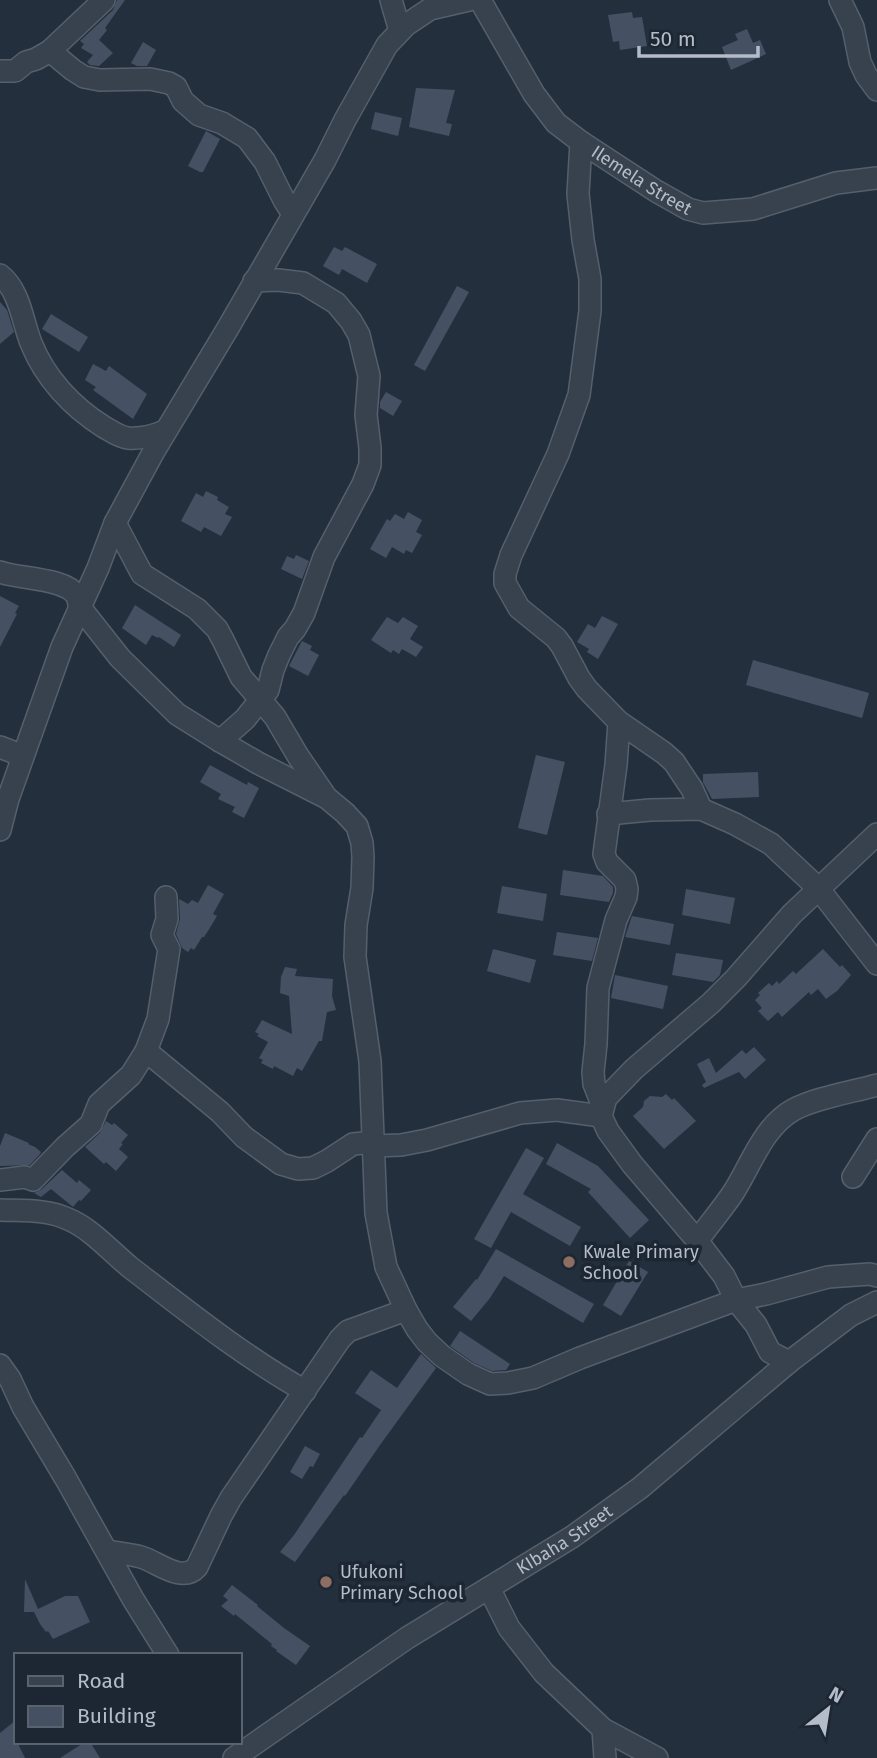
<svg xmlns="http://www.w3.org/2000/svg" width="877" height="1758" font-family="'Fira Sans',sans-serif">
<rect width="100%" height="100%" fill="#242f3e"/>
<g fill="#455162">
<polygon points="117,0 125,0 105,28 107,30 99,40 113,53 99,66 90,65 87,62 93,55 81,48 84,44 80,41 113,10"/>
<polygon points="632,12 633,18 642,17 647,46 620,50 619,41 613,42 608,15"/>
<polygon points="747,29 753,43 760,40 766,54 731,70 722,47 738,40 735,34"/>
<polygon points="143,42 156,50 147,66 137,66 131,63"/>
<polygon points="416,88 455,90 446,123 452,124 449,136 409,127"/>
<polygon points="375,112 402,118 398,136 371,129"/>
<polygon points="206,131 220,139 203,172 200,172 188,166"/>
<polygon points="334,247 342,251 345,247 377,264 367,283 342,269 339,275 323,266"/>
<polygon points="457,286 469,292 425,371 414,365"/>
<polygon points="0,302 7,310 14,332 0,344"/>
<polygon points="51,314 88,337 79,352 42,329"/>
<polygon points="93,364 106,371 109,366 147,394 133,419 93,390 96,387 85,380"/>
<polygon points="386,392 402,401 393,416 380,408 380,402"/>
<polygon points="206,491 218,497 217,500 229,507 225,514 232,517 221,536 204,527 201,532 181,521 196,493 203,497"/>
<polygon points="408,512 422,520 416,532 422,535 412,553 406,550 404,554 392,547 386,558 370,549 387,519 390,521 395,514 404,519"/>
<polygon points="296,555 309,561 302,579 281,569 287,556 294,559"/>
<polygon points="0,596 19,606 15,613 17,614 0,647"/>
<polygon points="135,605 181,635 174,647 159,637 158,638 152,635 146,645 122,628"/>
<polygon points="602,616 618,624 598,659 587,652 589,649 577,642 588,624 595,628"/>
<polygon points="387,617 398,623 403,617 418,626 410,639 423,647 416,657 402,649 399,654 393,650 391,653 371,640"/>
<polygon points="302,641 312,646 310,650 319,655 308,676 289,666"/>
<polygon points="753,660 869,693 862,718 746,685"/>
<polygon points="536,755 565,762 547,835 518,828"/>
<polygon points="210,765 247,785 248,782 259,788 244,818 232,812 235,807 218,799 221,794 200,782"/>
<polygon points="758,772 759,797 712,799 703,782 703,774"/>
<polygon points="563,870 603,876 613,887 613,893 609,902 560,895"/>
<polygon points="208,885 224,894 213,914 217,916 208,931 204,937 202,937 194,950 191,948 188,952 182,948 176,934 180,919 179,899 188,904 192,900 198,903"/>
<polygon points="502,886 547,894 543,921 497,913"/>
<polygon points="686,889 735,898 730,924 682,915"/>
<polygon points="632,916 674,924 670,945 625,937"/>
<polygon points="557,932 598,938 592,961 553,955"/>
<polygon points="493,949 536,960 530,983 487,971"/>
<polygon points="823,949 840,967 842,965 851,975 837,991 826,999 818,989 811,995 809,992 782,1017 778,1012 768,1021 758,1011 762,1008 755,1000 760,995 758,993 769,983 772,986 777,981 779,984 793,971 796,974"/>
<polygon points="676,953 723,960 720,975 713,982 672,975"/>
<polygon points="285,967 297,969 295,976 333,979 332,996 336,1010 327,1012 322,1041 319,1041 302,1071 297,1068 293,1076 274,1066 273,1069 261,1063 263,1060 259,1058 268,1042 257,1036 259,1034 255,1032 262,1020 292,1034 289,996 280,993 281,977"/>
<polygon points="615,975 668,986 663,1009 611,998"/>
<polygon points="754,1047 766,1060 745,1079 739,1072 704,1088 702,1085 706,1082 697,1064 709,1058 716,1073 742,1050 746,1054"/>
<polygon points="666,1094 672,1100 674,1098 696,1121 664,1149 633,1116 643,1107 644,1101 650,1096 662,1097"/>
<polygon points="106,1121 112,1125 114,1123 128,1135 121,1143 123,1144 119,1149 128,1157 116,1171 106,1162 104,1164 85,1147 100,1133"/>
<polygon points="5,1133 29,1143 28,1144 35,1147 41,1152 40,1154 30,1165 0,1166 0,1146"/>
<polygon points="557,1143 598,1166 649,1220 630,1238 588,1192 591,1189 546,1164"/>
<polygon points="526,1148 544,1158 523,1194 581,1227 570,1246 511,1212 491,1248 474,1239"/>
<polygon points="62,1170 77,1183 79,1180 91,1190 81,1201 79,1200 73,1207 51,1189 41,1197 34,1193 42,1189"/>
<polygon points="496,1249 594,1304 583,1323 504,1276 490,1298 471,1321 453,1307 476,1279 477,1280"/>
<polygon points="629,1261 648,1272 621,1316 603,1305"/>
<polygon points="460,1331 510,1364 506,1370 492,1371 474,1363 450,1346"/>
<polygon points="421,1354 436,1368 380,1445 345,1496 344,1495 295,1562 280,1552 294,1535 360,1437 362,1438 381,1410 355,1393 371,1370 397,1388"/>
<polygon points="305,1446 320,1454 313,1467 310,1466 302,1479 290,1472"/>
<polygon points="25,1579 38,1609 65,1596 78,1596 90,1622 53,1639 48,1631 46,1632 40,1624 34,1612 24,1612"/>
<polygon points="232,1585 258,1605 257,1606 284,1628 310,1646 296,1665 276,1651 277,1650 271,1646 272,1644 235,1614 234,1616 221,1606 228,1600 223,1596"/>
<polygon points="16,1720 16,1742 17,1742 25,1758 0,1758 0,1733"/>
<polygon points="85,1742 90,1742 100,1758 60,1758"/>
</g>
<g fill="none" stroke-linecap="round" stroke-linejoin="round">
<g stroke="#565f6c" stroke-width="24">
<g id="minor">
<polyline points="391,0 400,31"/>
<path id="s1" d="M480,0L534,94L556,123L581,142L656,191L688,209L703,213L753,209L836,183L877,178"/>
<polyline points="840,0 853,27 860,62 866,75 877,90"/>
<polyline points="50,51 73,70 84,77 100,80 150,79 169,83 176,87 183,101 199,115 222,123 247,138 265,162 284,200 293,214"/>
<polyline points="0,71 15,71 26,62 36,59 50,51 104,0"/>
<polyline points="581,142 578,194 583,240 590,279 590,311 579,395 558,454 511,555 505,574 505,583 519,608 556,638 562,646 579,678 587,689 619,722 664,753 674,762 692,789 701,809"/>
<path d="M0,275C20,291 22,320 31,343C45,378 72,407 104,427C111,431 119,437 128,438C141,439 153,436 165,431"/>
<polyline points="115,523 142,574 197,609 217,629 223,640 241,677 275,717 298,756 324,794"/>
<path d="M0,572C19,579 65,578 76,595C78,598 79,603 79,606L120,658L177,714L220,741L258,763L327,798L345,813L357,826L362,843L363,857L362,888L356,925L355,957L370,1061L376,1213L386,1267L406,1310L417,1329L427,1342L442,1356L468,1374L490,1384L508,1383L533,1378L580,1358L736,1300L766,1294L828,1277L870,1274L877,1276"/>
<polyline points="220,741 245,719 268,690 273,670 279,655 288,637 295,629 304,613 324,557 363,484 370,465 370,448 366,415 369,376 359,335 351,321 336,303 303,283 278,280 254,281"/>
<polyline points="0,747 23,756"/>
<polyline points="608,814 650,810 701,809 735,824 771,844 818,888 877,964"/>
<polyline points="0,830 8,799 62,647 98,568 115,523 154,451 228,328 325,160 345,120 387,45 406,25 430,9 469,0"/>
<polyline points="146,1051 220,1112 244,1137 281,1164 298,1169 313,1168 327,1161 353,1144 364,1143 374,1146 401,1145 427,1140 520,1113 557,1110 601,1116"/>
<polyline points="603,1107 594,1084 593,1072 596,1044 598,988 616,920 626,897 627,889 625,880 607,862 604,854 616,765 619,722"/>
<polyline points="853,1177 877,1139"/>
<polyline points="0,1180 25,1177 33,1180 65,1147 91,1124 99,1104 131,1075 146,1051 158,1019 169,949 162,935 167,919 166,897"/>
<path d="M0,1210C23,1211 47,1209 68,1219C92,1229 111,1252 131,1268C187,1311 243,1356 305,1391"/>
<path d="M700,1237C711,1222 723,1208 733,1193C751,1165 763,1127 793,1110C815,1098 852,1092 877,1085"/>
<polyline points="789,1362 770,1352 756,1325 736,1300 724,1276 695,1238 632,1164 608,1131 601,1116 606,1098 634,1069 711,1003 736,978 792,914 877,834"/>
<polyline points="0,1365 10,1379 23,1407 66,1479 133,1599 168,1655"/>
<path d="M107,1551C118,1553 130,1554 141,1557C158,1562 182,1584 197,1567L221,1516L231,1498L340,1339L348,1331L406,1310"/>
<polyline points="489,1588 509,1628 544,1673 603,1729 657,1758"/>
<polyline points="603,1729 605,1758"/>
<path id="s2" d="M234,1758L407,1638L572,1537L640,1488L789,1362L851,1315L877,1302"/>
</g>
</g>
<use href="#minor" stroke="#38414e" stroke-width="21"/>
</g>
<g fill="#8d6e63" stroke="#1d2633" stroke-width="2.5">
<circle cx="569" cy="1262" r="7"/>
<circle cx="326" cy="1582" r="7"/>
</g>
<g text-anchor="middle" dominant-baseline="central" stroke-width="7" stroke-linejoin="round" paint-order="stroke">
<g font-size="18" fill="#b4bcc9" stroke="#1d2633">
<text stroke="none"><textPath href="#s1" startOffset="248">Ilemela Street</textPath></text>
<text stroke="none"><textPath href="#s2" startOffset="396">KIbaha Street</textPath></text>
</g>
<g font-size="18" fill="#b4bcc9" stroke="#1d2633" text-anchor="start">
<text x="583" y="1252">Kwale Primary<tspan x="583" dy="21">School</tspan></text>
<text x="340" y="1572">Ufukoni<tspan x="340" dy="21">Primary School</tspan></text>
</g>
</g>
<rect x="14" y="1653" width="228" height="91" fill="#1d2633" stroke="#59626f" stroke-width="2"/>
<rect x="28" y="1676" width="35" height="10" fill="#38414e" stroke="#59626f" stroke-width="2"/>
<text x="77" y="1688" font-size="21" fill="#b4bcc9">Road</text>
<rect x="28" y="1706" width="35" height="21" fill="#455162" stroke="#59626f" stroke-width="2"/>
<text x="77" y="1723" font-size="21" fill="#b4bcc9">Building</text>
<g transform="translate(828 1709) rotate(30)" stroke="#1d2633" stroke-width="5" paint-order="stroke">
<path d="M0-5L12 26L0 18L-12 26Z" fill="#b4bcc9"/>
<text y="-10" font-size="19" font-weight="bold" text-anchor="middle" fill="#b4bcc9">N</text>
</g>
<path d="M639 46v10h119v-10" fill="none" stroke="#b4bcc9" stroke-width="3.5"/>
<text x="650" y="46" font-size="21" fill="#b4bcc9" stroke="#1d2633" stroke-width="5" paint-order="stroke">50 m</text>
</svg>
